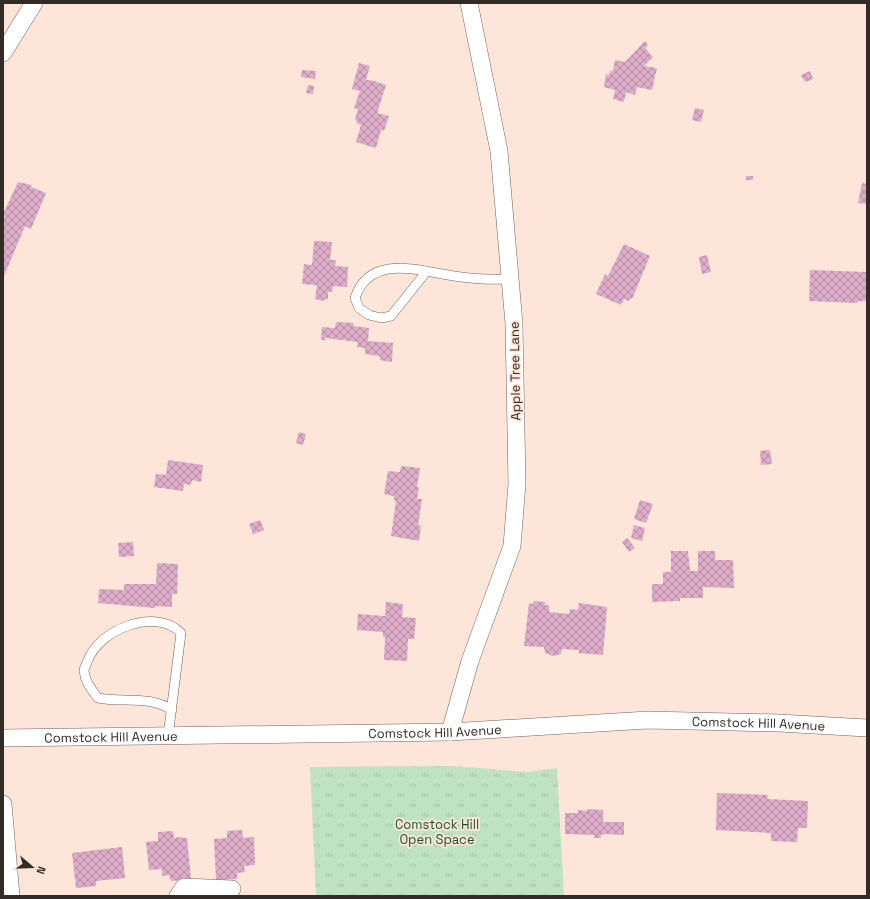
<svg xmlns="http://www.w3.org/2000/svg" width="870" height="899" font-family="'Space Grotesk',sans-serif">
<defs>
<pattern id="grass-tufts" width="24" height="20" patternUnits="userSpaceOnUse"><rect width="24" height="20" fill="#bfe2c2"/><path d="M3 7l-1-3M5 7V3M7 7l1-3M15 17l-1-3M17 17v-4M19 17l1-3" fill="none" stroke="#a5c2a7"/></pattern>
<pattern id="building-cross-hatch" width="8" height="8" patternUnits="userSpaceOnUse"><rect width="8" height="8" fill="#dcacc8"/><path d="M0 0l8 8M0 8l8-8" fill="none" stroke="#b38ca2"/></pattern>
</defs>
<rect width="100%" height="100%" fill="#fde6d9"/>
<polygon fill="url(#grass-tufts)" points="452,766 528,772 557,768 564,896 316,896 310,767"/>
<g fill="url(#building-cross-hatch)">
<polygon points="645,41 648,45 645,48 653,57 644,66 657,68 652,90 637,87 635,95 626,92 624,102 613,99 615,90 604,87 606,74 609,75 610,71 613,71 615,60 625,62"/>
<polygon points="359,63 370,66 366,80 377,81 376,82 386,85 377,113 389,116 384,131 381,130 376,148 356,142 361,125 358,124 355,119 358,109 354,108 360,91 352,89"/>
<polygon points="302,70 316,71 315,79 301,77"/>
<polygon points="810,71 813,79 805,82 801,75"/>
<polygon points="308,85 314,86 313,94 306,93"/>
<polygon points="695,108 704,110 701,122 692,120"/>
<rect x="746" y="176" width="7" height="4"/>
<polygon points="18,182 32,185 31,187 46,193 31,229 25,226 4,276 3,221 5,217 3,214"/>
<polygon points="862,183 867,184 867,204 858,203"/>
<polygon points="314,241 332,242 330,260 336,260 335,266 348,267 347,287 333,286 332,292 328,292 328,299 325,299 323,301 315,299 317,285 302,284 304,264 312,265"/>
<polygon points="624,244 650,256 632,299 630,298 629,301 624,299 621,305 596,294 605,274 608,276"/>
<polygon points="707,255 711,272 702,274 699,257"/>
<polygon points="810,270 867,272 867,301 858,301 857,303 809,301"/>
<polygon points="336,322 354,323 353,326 369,328 368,341 393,343 392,362 380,360 380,356 365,354 365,348 357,347 358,342 325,338 325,340 321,340 322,327 335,328"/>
<polygon points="299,432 306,434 303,445 296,443"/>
<polygon points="770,450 772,464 761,465 760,451"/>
<polygon points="168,460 203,465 201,482 192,480 191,485 184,484 183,491 154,487 156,474 166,475"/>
<polygon points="401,466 420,468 417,487 419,487 417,499 422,499 418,525 421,526 419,541 391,536 396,501 394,500 394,496 384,494 388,471 400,472"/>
<polygon points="640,500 653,504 646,523 634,519"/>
<polygon points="260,520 264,530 253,534 249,524"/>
<polygon points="634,525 645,528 642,541 631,538"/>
<polygon points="627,538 635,548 629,552 622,542"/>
<polygon points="133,542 134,556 119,557 118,543"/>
<polygon points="671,551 688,551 690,571 698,571 698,551 715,551 715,560 733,560 734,588 703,587 703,598 680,598 680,601 652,602 652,584 663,584 663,572 671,572"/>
<polygon points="157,563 178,564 177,594 172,594 172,607 155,606 155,608 98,603 99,589 124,590 124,584 156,584"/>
<polygon points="534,601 545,602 545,605 549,605 549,612 569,614 570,609 578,610 579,603 607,607 603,655 579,653 579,650 562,649 561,654 554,656 545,653 544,647 524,646 529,603 533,604"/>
<polygon points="386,602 403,604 402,617 416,618 414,639 408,639 407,661 384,660 385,637 383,637 383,632 357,630 358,614 385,616"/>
<polygon points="717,793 768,795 767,799 808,801 807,828 798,828 797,842 771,841 771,833 716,830"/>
<polygon points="587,809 603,810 603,822 624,822 624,835 605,834 601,835 601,838 594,838 595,835 565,834 565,813 578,813 578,810 587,811"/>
<polygon points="242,830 243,838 254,837 255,865 244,866 245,872 237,873 237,879 216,880 214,839 227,838 227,831"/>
<polygon points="173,831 174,839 177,837 187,838 191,879 171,881 169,875 162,876 162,869 149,870 146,842 158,841 158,832"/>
<polygon points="122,847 125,878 96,881 96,886 76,888 72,853"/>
</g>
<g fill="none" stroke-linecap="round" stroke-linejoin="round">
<g stroke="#756156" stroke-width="10">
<g id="service">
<path d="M427,271L391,316L381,318L369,315L359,308L355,298C370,253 419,271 454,276C474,279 491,280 510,279"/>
<path d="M168,736L181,633C156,607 100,629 88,660C87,663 84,668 84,671C85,682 92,690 98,698C122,703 150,695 172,710"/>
</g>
</g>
<g stroke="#756156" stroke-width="18">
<g id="minor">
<polyline points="3,53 34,3"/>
<polyline points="450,732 470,661 512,546 517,484 514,324 499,151 469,3"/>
<path id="s1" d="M3,738L450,732L648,720L779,723L867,728"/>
<polyline points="3,804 11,896"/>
<polyline points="178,896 184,887 232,889"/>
</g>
</g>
<use href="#service" stroke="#fff" stroke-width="9"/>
<use href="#minor" stroke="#fff" stroke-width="17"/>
</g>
<g text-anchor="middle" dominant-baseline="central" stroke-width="3.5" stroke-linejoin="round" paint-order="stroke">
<g font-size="13" fill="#332b26" stroke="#fde6d9">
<text transform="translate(515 371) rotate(-91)">Apple Tree Lane</text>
<text stroke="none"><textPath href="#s1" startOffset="756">Comstock Hill Avenue</textPath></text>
<text stroke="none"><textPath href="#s1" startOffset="432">Comstock Hill Avenue</textPath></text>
<text stroke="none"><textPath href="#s1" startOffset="108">Comstock Hill Avenue</textPath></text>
</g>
<g font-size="13" fill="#195425" stroke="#fde6d9">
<text x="437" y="824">Comstock Hill<tspan x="437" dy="15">Open Space</tspan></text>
</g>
</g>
<rect width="870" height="899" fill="none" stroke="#332b26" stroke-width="8"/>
<g transform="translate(32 867) rotate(109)" stroke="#fde6d9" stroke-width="3" paint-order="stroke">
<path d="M0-3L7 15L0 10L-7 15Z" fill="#332b26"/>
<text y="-6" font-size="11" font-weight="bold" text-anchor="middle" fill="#332b26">N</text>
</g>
</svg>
